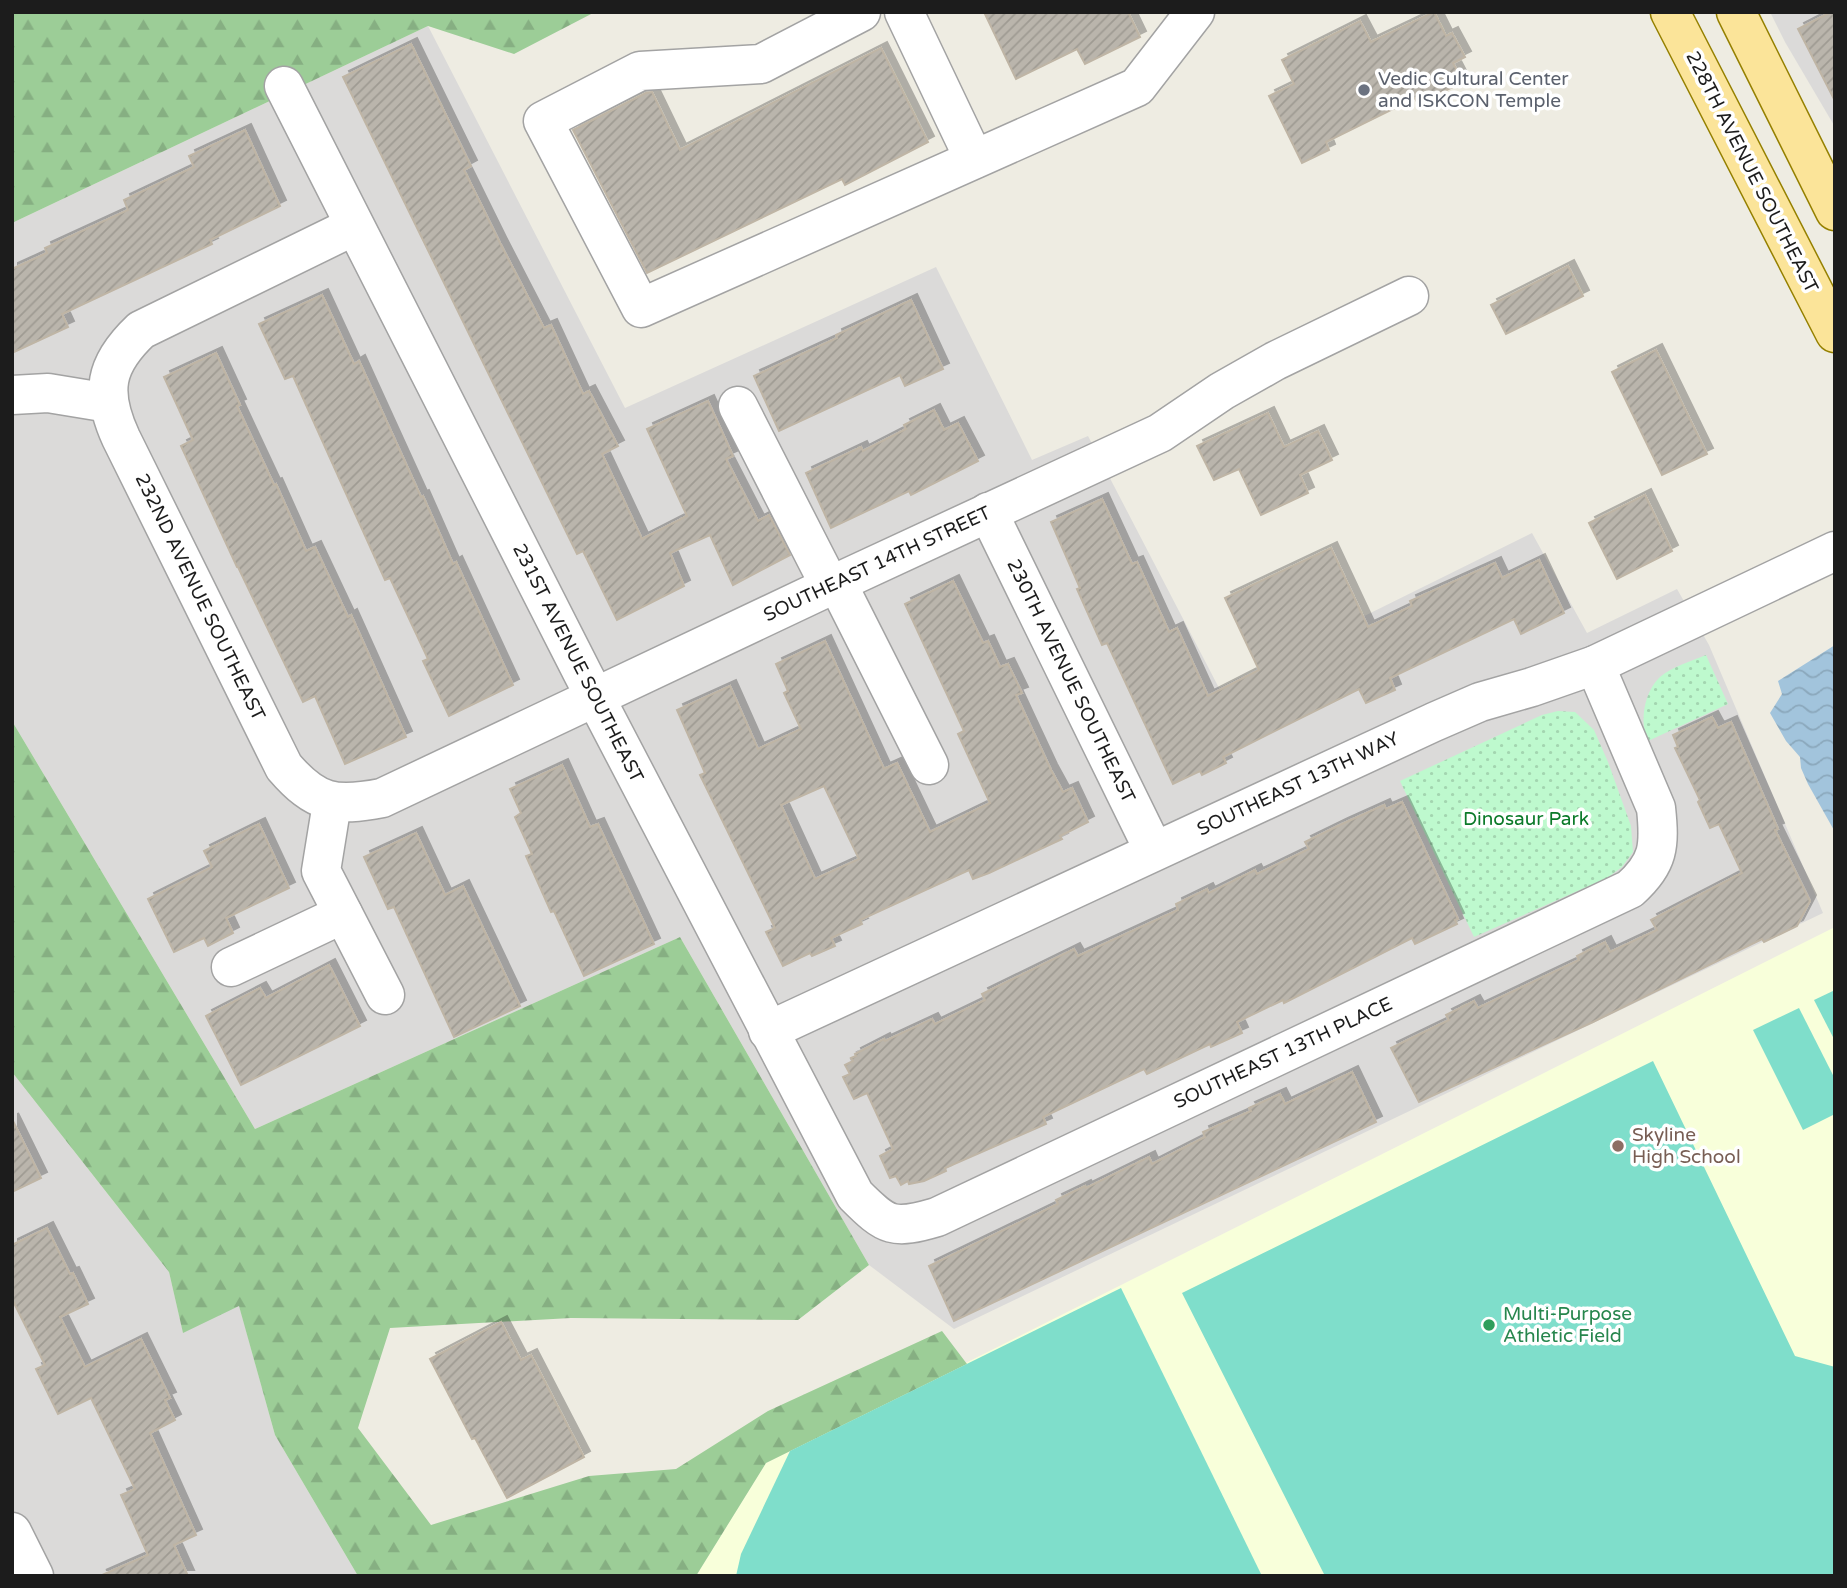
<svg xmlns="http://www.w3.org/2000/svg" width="1847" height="1588" font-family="'Varela Round',sans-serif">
<defs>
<pattern id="forest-firs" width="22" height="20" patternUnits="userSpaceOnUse" patternTransform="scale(1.75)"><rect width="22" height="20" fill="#9ccd97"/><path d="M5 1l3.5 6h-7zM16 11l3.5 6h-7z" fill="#86af82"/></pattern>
<pattern id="park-dots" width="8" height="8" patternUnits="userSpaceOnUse" patternTransform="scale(1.75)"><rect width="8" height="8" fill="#bef9ce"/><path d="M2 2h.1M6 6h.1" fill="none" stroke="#a3d5b0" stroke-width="1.8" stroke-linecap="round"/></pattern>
<pattern id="water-waves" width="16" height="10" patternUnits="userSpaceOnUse" patternTransform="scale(1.75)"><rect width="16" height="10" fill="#a2c4dc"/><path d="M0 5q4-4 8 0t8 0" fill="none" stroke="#8ba8bc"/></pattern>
<pattern id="building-hatch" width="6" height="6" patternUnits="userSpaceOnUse" patternTransform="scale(1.75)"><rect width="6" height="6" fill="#bab5ac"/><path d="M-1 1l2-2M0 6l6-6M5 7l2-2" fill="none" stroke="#9f9b93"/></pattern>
<filter id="shadow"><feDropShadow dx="6" dy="-6" stdDeviation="0" flood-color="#0004"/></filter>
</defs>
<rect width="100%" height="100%" fill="#eeece2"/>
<g fill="#dbdad9">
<polygon points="1770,12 1835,12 1835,127 1785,42"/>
<polygon points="428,26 625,408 936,267 1032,460 1088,436 1219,688 1532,533 1587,633 1677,589 1709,645 1823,913 954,1329 869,1265 680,937 255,1129 12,721 12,223"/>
<polygon points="12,1072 169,1272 183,1332 239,1305 275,1435 358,1576 12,1576"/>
</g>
<polygon fill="#f8ffda" points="1835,927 1835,1576 696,1576 766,1463"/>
<g fill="url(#forest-firs)">
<polygon points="12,12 595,12 514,54 428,26 12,223"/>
<polygon points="12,721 255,1129 680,937 869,1265 798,1320 571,1318 390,1328 358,1428 431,1525 589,1476 676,1469 768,1411 942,1331 967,1364 766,1463 696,1576 358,1576 275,1435 239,1306 183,1333 169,1272 12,1072"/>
</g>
<g fill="url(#park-dots)">
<path d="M1706,655L1728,704L1648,741C1639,722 1644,692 1660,677C1671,667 1692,661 1706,655Z"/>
<polygon points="1558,711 1575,712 1594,730 1608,762 1631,826 1633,852 1622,867 1607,878 1474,937 1400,781 1542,715"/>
</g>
<g fill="#7fdecb">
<polygon points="1835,990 1835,1041 1814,1000"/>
<polygon points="1799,1008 1835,1079 1835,1114 1803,1130 1753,1030"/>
<polygon points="1653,1061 1795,1356 1835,1367 1835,1576 1325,1576 1182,1293"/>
<polygon points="1121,1288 1262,1576 736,1576 741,1554 790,1451"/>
</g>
<polygon fill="url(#water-waves)" points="1835,645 1835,832 1808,784 1801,768 1800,757 1786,741 1770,713 1782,694 1778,681"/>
<g fill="url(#building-hatch)" stroke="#bfb5a5" stroke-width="2" fill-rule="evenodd" filter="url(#shadow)">
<polygon points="984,12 1128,12 1140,37 1085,64 1077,49 1016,79"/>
<polygon points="1434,12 1446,36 1452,33 1465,57 1453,63 1463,82 1418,104 1415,98 1326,142 1329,150 1302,163 1269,96 1294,84 1282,60 1360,21 1371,42"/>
<polygon points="1831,12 1835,12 1835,101 1798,29"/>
<polygon points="411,44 471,166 464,170 500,243 544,328 551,325 583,394 589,391 618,446 602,454 642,539 687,516 647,429 708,401 733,456 726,459 758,521 769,515 790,555 733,585 710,535 670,553 684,586 617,620 583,551 577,554 343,77"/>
<polygon points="881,48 928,142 845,185 842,179 647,273 573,130 646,93 652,92 680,150"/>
<polygon points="245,130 280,206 210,240 212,244 62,314 68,327 12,353 12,269 47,253 45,248 128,210 124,200 194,167 189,156"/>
<polygon points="1568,266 1583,296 1506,334 1491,305"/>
<polygon points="322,295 354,364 359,361 421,497 423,496 453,564 456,562 513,685 449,716 423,661 428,659 390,578 385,580 293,376 285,379 259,324"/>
<polygon points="911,300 943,369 905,386 900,375 779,431 754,376 837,338 836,335"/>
<polygon points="1656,350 1707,454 1662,475 1612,372"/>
<polygon points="216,353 240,405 237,406 274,485 276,484 306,551 315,547 348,617 351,615 406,737 345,764 315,696 303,702 238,567 237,567 181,446 193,440 164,377"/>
<polygon points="934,410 944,430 958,423 978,461 911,495 909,491 831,528 806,473 861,447 863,451 906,429 904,425"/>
<polygon points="1268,413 1284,447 1318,431 1332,460 1300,475 1308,493 1261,515 1239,469 1214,480 1197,446"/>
<polygon points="1645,495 1672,551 1617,579 1589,523"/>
<polygon points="1102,499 1132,564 1137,562 1169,632 1177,628 1208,696 1259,670 1225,598 1331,548 1368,627 1412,606 1410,601 1495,563 1502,578 1539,560 1564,613 1521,634 1514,619 1390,678 1395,690 1366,703 1359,689 1223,757 1226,763 1202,775 1200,771 1173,784 1107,643 1102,645 1077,589 1080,588 1051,522"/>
<path d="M953,581L983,643L988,641L1000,667L1008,664L1022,693L1016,695L1051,770L1063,792L1072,788L1088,822L1060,836L1062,839L989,873L973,879L969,870L860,920L862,924L831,938L835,946L812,956L810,953L783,966L766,932L775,928L700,775L705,773L677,710L730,686L758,749L801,729L784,693L788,691L776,664L825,641L884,769L897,763L930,832L990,803L958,734L964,731L905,604ZM824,786L859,859L815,879L781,805Z"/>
<polygon points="1712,717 1718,728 1731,722 1778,829 1775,830 1810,901 1797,926 1764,942 1762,939 1593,1022 1419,1102 1391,1048 1449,1020 1446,1015 1474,1001 1478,1008 1579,960 1577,956 1605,942 1610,952 1657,930 1651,920 1742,873 1719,824 1710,828 1698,802 1700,800 1675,748 1678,747 1673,735"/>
<polygon points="562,765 590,827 598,824 654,944 584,976 554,911 551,912 526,856 532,854 515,817 521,813 510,789"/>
<polygon points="1402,802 1458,919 1455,920 1457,924 1415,944 1412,938 1284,1003 1283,1000 1237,1022 1242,1033 1211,1047 1210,1044 1147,1074 1144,1069 1043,1117 1046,1124 945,1168 946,1171 924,1181 909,1184 908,1181 901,1185 896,1176 890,1178 880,1156 893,1149 867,1093 854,1099 843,1077 850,1074 845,1065 853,1061 851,1058 856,1056 855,1054 884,1039 885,1041 932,1019 935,1024 985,1000 982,994 1074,949 1078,956 1178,910 1176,904 1207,889 1209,893 1255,870 1257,874 1309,849 1305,842 1342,824 1384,805 1386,809"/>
<polygon points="259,824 289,888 226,918 233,933 208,946 204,938 174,952 148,899 212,867 204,851"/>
<polygon points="416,833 445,895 463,886 520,1006 454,1037 394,907 388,909 364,857"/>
<polygon points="329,965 360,1026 241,1085 206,1016 260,988 266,998"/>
<polygon points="1352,1072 1376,1122 954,1321 929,1266 1058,1204 1056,1200 1085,1186 1086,1188 1149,1157 1152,1164 1205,1137 1203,1132 1251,1111 1249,1108 1280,1094 1285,1104"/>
<polygon points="12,1119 41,1178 12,1192"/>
<polygon points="47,1228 70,1274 73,1273 88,1304 60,1317 85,1367 141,1339 170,1398 165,1400 175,1420 150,1433 196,1535 174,1545 188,1576 100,1576 148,1555 121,1495 135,1489 91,1398 58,1414 36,1369 45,1365 12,1299 12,1245"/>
<polygon points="501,1322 521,1360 531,1355 584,1457 507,1498 475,1438 472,1439 430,1359"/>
</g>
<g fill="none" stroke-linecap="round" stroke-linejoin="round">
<g stroke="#a3a3a3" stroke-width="41">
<g id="minor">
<polyline points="861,12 761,64 640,71 543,121 641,308 1137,87 1195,12"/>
<polyline points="904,12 974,159"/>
<path d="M284,86L583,674L855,1195C887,1227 893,1230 937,1217L1630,889C1659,863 1660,846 1656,808L1595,665"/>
<path d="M354,226L141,330C104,365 100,392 121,438L284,767C316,804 335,807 382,798L830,586L1160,433L1222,391L1275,361L1409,296"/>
<polyline points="12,395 48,393 109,403"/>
<polyline points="738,406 830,586"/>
<polyline points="988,512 1154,851"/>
<polyline points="837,583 929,765"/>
<polyline points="332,803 321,871 385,995"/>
<polyline points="231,967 343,914"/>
<polyline points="768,1031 1434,722 1480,702 1532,687 1595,665 1835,551"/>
<polyline points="12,1532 34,1576"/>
</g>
</g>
<g stroke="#958000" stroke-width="41">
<g id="major">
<polyline points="1670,12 1835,333"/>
<polyline points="1736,12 1835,211"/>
</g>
</g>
<use href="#minor" stroke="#fff" stroke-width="38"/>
<use href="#major" stroke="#fbe499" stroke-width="38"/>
</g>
<circle fill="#6b7280" stroke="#fff" stroke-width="2.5" cx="1364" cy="90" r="7"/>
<circle fill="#8d6e63" stroke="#fff" stroke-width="2.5" cx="1618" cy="1146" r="7"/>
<circle fill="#2e9e5b" stroke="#fff" stroke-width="2.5" cx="1489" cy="1325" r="7"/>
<g text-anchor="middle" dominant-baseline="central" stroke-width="7" stroke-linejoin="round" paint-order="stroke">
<g font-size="19" fill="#5b616d" stroke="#fff" text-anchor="start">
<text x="1378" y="79">Vedic Cultural Center<tspan x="1378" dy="22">and ISKCON Temple</tspan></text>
</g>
<g font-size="19" fill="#1c1c1c" stroke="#fff">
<text transform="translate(1752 172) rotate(63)">228TH AVENUE SOUTHEAST</text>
<text transform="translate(877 564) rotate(-25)">SOUTHEAST 14TH STREET</text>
<text transform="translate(200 597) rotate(64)">232ND AVENUE SOUTHEAST</text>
<text transform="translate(578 663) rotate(63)">231ST AVENUE SOUTHEAST</text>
<text transform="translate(1071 681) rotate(64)">230TH AVENUE SOUTHEAST</text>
<text transform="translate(1298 784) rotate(-25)">SOUTHEAST 13TH WAY</text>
<text transform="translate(1283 1053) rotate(-25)">SOUTHEAST 13TH PLACE</text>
</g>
<g font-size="19" fill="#0b7a29" stroke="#fff">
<text x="1526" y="819">Dinosaur Park</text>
</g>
<g font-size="19" fill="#785e54" stroke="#fff" text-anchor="start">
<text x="1632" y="1135">Skyline<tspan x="1632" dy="22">High School</tspan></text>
</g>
<g font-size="19" fill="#27864d" stroke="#fff" text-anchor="start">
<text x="1503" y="1314">Multi-Purpose<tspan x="1503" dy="22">Athletic Field</tspan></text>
</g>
</g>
<rect width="1847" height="1588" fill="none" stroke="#1c1c1c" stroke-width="28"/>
</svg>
